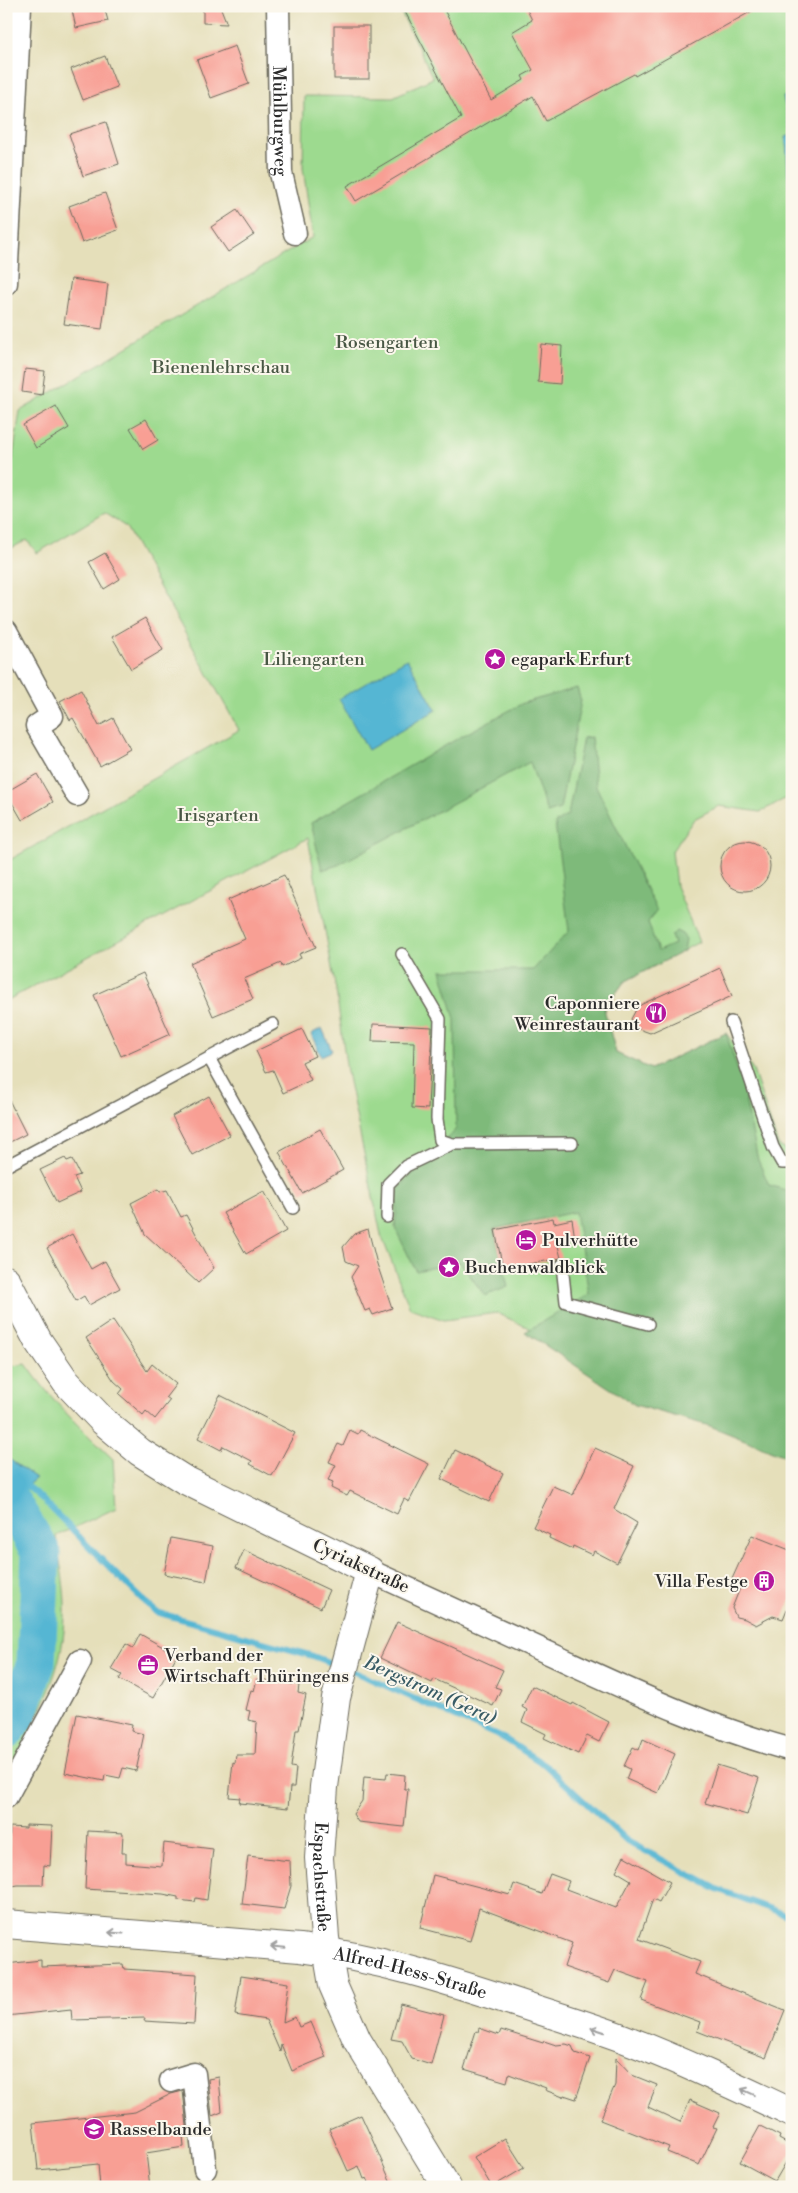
<svg xmlns="http://www.w3.org/2000/svg" width="798" height="2193" font-family="'Libre Bodoni',serif">
<rect width="100%" height="100%" fill="#fbf7ec"/>
<filter id="ink" filterUnits="userSpaceOnUse"><feTurbulence type="fractalNoise" baseFrequency=".02" numOctaves="2"/><feDisplacementMap in="SourceGraphic" scale="10" xChannelSelector="R" yChannelSelector="G"/><feConvolveMatrix kernelMatrix="1 2 1 2 8 2 1 2 1" color-interpolation-filters="sRGB"/></filter>
<filter id="wash" filterUnits="userSpaceOnUse"><feTurbulence type="fractalNoise" baseFrequency=".0096" numOctaves="4" result="noise"/><feDisplacementMap in="SourceGraphic" scale="20" xChannelSelector="R" yChannelSelector="G"/><feGaussianBlur stdDeviation="1.12" result="paint"/><feColorMatrix in="noise" values="0 0 0 0 0 0 0 0 0 0 0 0 0 0 0 0 0 1.4 0 .05"/><feComposite in="paint" operator="in"/></filter>
<g filter="url(#wash)">
<rect width="100%" height="100%" fill="#e5dfba"/>
<g fill="#9dda8f" stroke="#64825d">
<polygon points="398,6 792,6 792,795 760,812 719,806 694,819 672,851 676,886 699,942 624,982 604,1010 616,1053 651,1069 726,1033 753,1070 778,1145 792,1154 792,1437 663,1391 497,1313 444,1320 410,1308 381,1235 347,1072 336,990 308,838 6,1001 6,862 239,730 126,527 104,513 37,553 27,540 6,551 6,504 20,411 313,237 303,168 304,96 393,97 433,78"/>
<path d="M26,1364C53,1402 80,1428 113,1459L116,1508L56,1536C60,1563 66,1589 65,1616C64,1675 32,1728 6,1780V1367Z"/>
</g>
<g fill="#7eba7a" stroke="#547252">
<polygon points="577,688 581,701 560,809 547,813 530,762 338,865 322,870 311,823 462,736 523,703"/>
<polygon points="591,737 596,786 657,911 648,922 658,951 674,944 671,936 676,931 682,934 686,939 684,951 624,982 604,1009 616,1053 651,1069 726,1033 742,1084 758,1160 769,1185 792,1192 792,1459 710,1426 635,1405 525,1332 589,1294 575,1212 494,1229 508,1287 485,1296 460,1262 416,1271 395,1228 398,1189 456,1129 455,1019 441,970 533,970 569,931 555,823 568,815 583,738"/>
</g>
<g fill="#54b6d3" stroke="#40707f">
<path d="M792,95V211C787,186 789,161 785,137L792,135L783,97Z"/>
<polygon points="407,659 436,710 368,750 339,699"/>
<polygon points="322,1028 332,1051 321,1056 311,1034"/>
<polygon points="6,1457 36,1478 9,1501 6,1498"/>
</g>
<g fill="none" stroke-linecap="round" stroke-linejoin="round">
<g stroke="#54b6d3" stroke-width="6">
<polyline points="6,1472 14,1475 41,1498 118,1576 156,1612 313,1656 339,1666"/>
<polyline points="350,1670 505,1739 545,1765 627,1841 717,1889 792,1917"/>
</g>
<polyline stroke="#54b6d3" stroke-width="39" points="6,1494 41,1552 36,1663 18,1713 6,1730"/>
</g>
<g id="blocks">
<g fill="#f89f94">
<polygon points="86,6 104,6 108,21 76,28 72,10"/>
<polygon points="203,6 220,6 227,24 203,23"/>
<polygon points="402,6 442,6 491,100 524,80 522,76 533,70 512,32 532,20 525,6 761,6 635,76 634,74 546,121 533,96 356,201 347,186 461,118"/>
<rect x="334" y="26" width="35" height="53"/>
<polygon points="235,46 249,84 211,98 197,60"/>
<polygon points="105,56 117,87 83,100 71,69"/>
<polygon points="106,122 119,164 83,176 69,134"/>
<polygon points="105,193 118,230 82,243 69,206"/>
<polygon points="237,210 254,235 228,252 211,227"/>
<polygon points="71,279 108,284 102,329 64,324"/>
<polygon points="541,344 562,346 560,384 538,382"/>
<polygon points="25,369 45,371 42,395 22,392"/>
<polygon points="56,406 69,428 36,448 23,425"/>
<polygon points="146,419 158,440 143,449 130,428"/>
<polygon points="105,553 120,579 104,589 89,562"/>
<polygon points="145,618 163,650 131,669 112,637"/>
<polygon points="81,690 99,726 113,718 130,749 100,766 73,718 70,720 60,701"/>
<polygon points="37,774 53,802 22,820 6,792"/>
<circle cx="745" cy="866" r="25"/>
<polygon points="284,875 316,947 299,954 301,958 282,967 281,963 244,979 253,999 213,1016 190,963 245,939 228,900"/>
<polygon points="720,968 732,996 650,1033 636,1028 631,1019 638,1006"/>
<polygon points="143,973 170,1034 121,1056 94,995"/>
<polygon points="373,1024 432,1027 428,1109 412,1108 414,1042 372,1041"/>
<polygon points="302,1029 315,1056 302,1062 311,1080 283,1093 273,1070 266,1072 256,1051"/>
<polygon points="6,1094 26,1134 10,1142 6,1130"/>
<polygon points="209,1096 230,1135 192,1155 172,1116"/>
<polygon points="320,1129 343,1170 302,1193 279,1152"/>
<polygon points="65,1158 67,1161 72,1159 80,1175 74,1177 81,1192 57,1203 40,1170"/>
<polygon points="158,1189 160,1192 167,1190 181,1217 186,1215 214,1268 198,1283 145,1234 131,1203"/>
<polygon points="264,1191 286,1231 246,1254 223,1213"/>
<polygon points="553,1218 554,1223 572,1219 575,1239 557,1242 561,1258 503,1269 495,1230"/>
<polygon points="368,1229 377,1264 392,1308 373,1315 370,1309 365,1311 351,1277 358,1266 346,1261 343,1247 354,1234"/>
<polygon points="72,1234 91,1269 105,1261 120,1288 89,1305 84,1296 76,1301 47,1248"/>
<polygon points="113,1320 147,1371 152,1364 176,1384 166,1397 170,1400 155,1419 146,1411 143,1415 119,1394 123,1389 114,1381 86,1338"/>
<polygon points="220,1395 295,1433 272,1476 250,1464 252,1461 223,1446 221,1450 198,1438"/>
<polygon points="350,1430 358,1434 360,1430 429,1464 409,1502 404,1499 397,1514 350,1491 347,1496 331,1488 333,1482 328,1480 336,1465 329,1462 338,1444 343,1446"/>
<polygon points="595,1448 634,1466 614,1509 637,1523 617,1563 594,1551 592,1555 573,1546 572,1549 549,1538 550,1535 533,1527 553,1486 573,1495"/>
<polygon points="455,1450 503,1473 489,1502 441,1479"/>
<polygon points="752,1535 792,1551 792,1597 783,1619 773,1616 756,1625 745,1619 736,1617 732,1608 742,1583 732,1579"/>
<polygon points="171,1538 213,1546 206,1582 164,1574"/>
<polygon points="244,1550 329,1590 321,1608 236,1568"/>
<polygon points="397,1622 503,1670 495,1687 501,1689 493,1706 434,1679 432,1683 380,1658"/>
<polygon points="140,1634 177,1655 153,1698 119,1679 122,1675 111,1669 126,1644 133,1648"/>
<polygon points="257,1679 299,1685 298,1693 306,1695 299,1730 296,1730 291,1767 296,1768 294,1787 290,1787 288,1808 239,1803 240,1798 229,1797 233,1762 235,1763 236,1755 255,1755 257,1722 248,1720 250,1711 246,1710 251,1690 254,1691"/>
<polygon points="532,1686 572,1705 573,1703 609,1722 599,1742 587,1736 578,1754 544,1738 546,1734 522,1722 527,1710 522,1707"/>
<polygon points="77,1714 132,1725 131,1731 144,1734 136,1771 123,1768 120,1778 105,1775 104,1781 65,1773"/>
<polygon points="643,1739 675,1754 658,1793 626,1779 630,1769 624,1766 633,1747 639,1750"/>
<polygon points="717,1765 759,1778 747,1815 705,1803"/>
<polygon points="387,1773 405,1775 404,1789 408,1789 404,1827 358,1822 353,1814 362,1801 364,1777 386,1779"/>
<polygon points="26,1825 52,1826 50,1866 44,1865 43,1885 18,1885 7,1887 10,1827 26,1828"/>
<polygon points="88,1831 123,1833 122,1853 126,1853 126,1863 162,1866 164,1843 213,1849 207,1900 196,1898 195,1902 178,1900 178,1897 163,1894 85,1889"/>
<polygon points="248,1856 290,1861 291,1886 284,1909 242,1904"/>
<polygon points="624,1856 670,1882 659,1902 653,1899 639,1939 700,1962 695,1974 785,2010 766,2058 697,2031 700,2022 641,2000 648,1982 615,1970 609,1983 564,1967 572,1943 479,1908 470,1941 420,1928 433,1875 510,1895 514,1884 542,1894 550,1874 569,1881 566,1889 616,1908 631,1880 616,1871"/>
<polygon points="41,1960 41,1967 123,1964 124,1969 197,1974 194,2024 144,2021 145,2018 72,2020 71,2009 6,2016 6,1964"/>
<polygon points="241,1976 288,1983 283,2022 295,2017 299,2027 311,2022 326,2057 292,2071 281,2044 280,2052 266,2020 235,2015"/>
<polygon points="401,2004 444,2015 431,2065 412,2059 402,2041 391,2039"/>
<polygon points="479,2028 499,2035 501,2030 543,2043 544,2041 556,2045 566,2044 572,2046 575,2053 590,2058 576,2099 564,2095 563,2097 545,2090 546,2088 509,2074 507,2082 464,2069 476,2031 478,2032"/>
<polygon points="616,2058 632,2075 657,2085 648,2107 680,2122 690,2100 720,2113 713,2127 717,2128 699,2165 667,2152 669,2147 600,2120 615,2085"/>
<polygon points="219,2077 222,2112 212,2116 208,2079"/>
<polygon points="183,2091 187,2126 183,2135 184,2147 146,2153 150,2187 100,2187 98,2164 38,2170 33,2123 135,2112 171,2094"/>
<polygon points="361,2115 372,2139 393,2187 371,2187 367,2178 364,2179 359,2166 348,2171 329,2129"/>
<polygon points="760,2126 780,2136 779,2139 792,2146 792,2152 775,2181 740,2162"/>
<polygon points="505,2138 524,2168 492,2187 474,2157"/>
</g>
</g>
</g>
<g filter="url(#ink)">
<use href="#blocks" fill-opacity="0" stroke="#6c6a5d" stroke-width="1"/>
<g fill="none" stroke-linecap="round" stroke-linejoin="round">
<g stroke="#6c6a5d" stroke-width="14">
<g id="service">
<polyline points="402,954 440,1019 437,1119 440,1140 452,1144"/>
<polyline points="731,1022 773,1147 782,1163 792,1163"/>
<polyline points="209,1058 293,1208"/>
<polyline points="6,1166 273,1024"/>
<polyline points="387,1217 388,1184 406,1166 452,1144 572,1143"/>
<polyline points="562,1265 566,1302 648,1324"/>
</g>
</g>
<g stroke="#6c6a5d" stroke-width="25">
<g id="minor">
<path id="s1" d="M278,6L281,173L295,233"/>
<polyline points="6,283 20,6"/>
<polyline points="6,631 52,716 37,726 77,795"/>
<path d="M370,1571C436,1601 501,1631 566,1661C640,1695 713,1729 792,1750"/>
<polyline points="6,1797 80,1661"/>
<polyline points="171,2081 194,2074 205,2169"/>
</g>
</g>
<g stroke="#6c6a5d" stroke-width="30">
<g id="tertiary">
<path id="s2" d="M6,1280L38,1341L66,1382L103,1421L140,1452L183,1479L370,1571L336,1698L324,1787L319,1858L325,1938L333,1985L357,2040L447,2187"/>
</g>
</g>
<g stroke="#6c6a5d" stroke-width="30">
<g id="secondary">
<path id="s3" d="M6,1924L300,1948C374,1957 447,1980 517,2003C553,2015 590,2026 625,2039C682,2061 737,2087 792,2113"/>
</g>
</g>
<use href="#service" stroke="#fff" stroke-width="11"/>
<use href="#minor" stroke="#fff" stroke-width="22"/>
<use href="#tertiary" stroke="#fff" stroke-width="28"/>
<use href="#secondary" stroke="#fff" stroke-width="28"/>
</g>
<defs><path id="oneway-shaft" d="M-6 0H5M1.5-3L5.5 0L1.5 3" fill="none" stroke-width="1.6" stroke-linecap="round" stroke-linejoin="round" transform="scale(1.25)"/></defs>
<g stroke="#a0a0a0">
<use href="#oneway-shaft" transform="translate(116 1933) rotate(-176)"/>
<use href="#oneway-shaft" transform="translate(278 1947) rotate(-175)"/>
<use href="#oneway-shaft" transform="translate(598 2030) rotate(-162)"/>
<use href="#oneway-shaft" transform="translate(748 2092) rotate(-155)"/>
</g>
</g>
<defs>
<g id="sight-disc" transform="scale(1.125)"><circle r="9.5" fill="#b5179e" stroke="#fbf7ec"/><path d="M0-6L1.8-2.2L6-1.7L2.9 1.2L3.7 5.4L0 3.3L-3.7 5.4L-2.9 1.2L-6-1.7L-1.8-2.2Z" fill="#fff"/></g>
<g id="restaurant-disc" transform="scale(1.125)"><circle r="9.5" fill="#b5179e" stroke="#fbf7ec"/><path d="M-5-6h1v4h1v-4h1v4h1v-4h1v5L-1.5 .5V6h-2V.5L-5-1ZM5-6V6H3V1.5H1.5Q1.5-4 5-6Z" fill="#fff"/></g>
<g id="hotel-disc" transform="scale(1.125)"><circle r="9.5" fill="#b5179e" stroke="#fbf7ec"/><path d="M-6-4.5h1.5V1H6V5H4.5V3h-9V5H-6ZM-4 0a1.8 1.8 0 1 1 3.6 0ZM.5 0V-2.5h3Q6-2.5 6 0Z" fill="#fff"/></g>
<g id="building-disc" transform="scale(1.125)"><circle r="9.5" fill="#b5179e" stroke="#fbf7ec"/><path d="M-4-6H4V6H1V3H-1V6H-4ZM-2.5-4.3h1.7v1.8h-1.7ZM.8-4.3h1.7v1.8H.8ZM-2.5-1h1.7V.8h-1.7ZM.8-1h1.7V.8H.8Z" fill="#fff"/></g>
<g id="office-disc" transform="scale(1.125)"><circle r="9.5" fill="#b5179e" stroke="#fbf7ec"/><path d="M-6-3h4V-5.5h4V-3h4V5H-6ZM-1-4.5V-3h2v-1.5ZM-6 0V1H6V0Z" fill="#fff"/></g>
<g id="school-disc" transform="scale(1.125)"><circle r="9.5" fill="#b5179e" stroke="#fbf7ec"/><path d="M0-5L7-2L0 1L-7-2ZM-4 1L0 2.5L4 1V4Q0 6-4 4Z" fill="#fff"/></g>
</defs>
<g fill-rule="evenodd">
<use href="#sight-disc" x="495" y="659"/>
<use href="#restaurant-disc" x="656" y="1013"/>
<use href="#hotel-disc" x="526" y="1240"/>
<use href="#sight-disc" x="449" y="1267"/>
<use href="#building-disc" x="764" y="1581"/>
<use href="#office-disc" x="148" y="1665"/>
<use href="#school-disc" x="94" y="2129"/>
</g>
<g text-anchor="middle" dominant-baseline="central" stroke-width="4" stroke-linejoin="round" paint-order="stroke">
<g font-size="18" fill="#2b2b2b" stroke="#fbf7ec">
<text stroke="none"><textPath href="#s1" startOffset="115">Mühlburgweg</textPath></text>
<text transform="translate(361 1566) rotate(25)">Cyriakstraße</text>
<text stroke="none"><textPath href="#s2" startOffset="791">Espachstraße</textPath></text>
<text stroke="none"><textPath href="#s3" startOffset="408">Alfred-Hess-Straße</textPath></text>
</g>
<g font-size="18" fill="#485744" stroke="#fbf7ec">
<text x="387" y="342">Rosengarten</text>
<text x="221" y="367">Bienenlehrschau</text>
<text x="314" y="659">Liliengarten</text>
<text x="218" y="815">Irisgarten</text>
</g>
<g font-size="18" fill="#2b2b2b" stroke="#fbf7ec" text-anchor="start">
<text x="511" y="659">egapark Erfurt</text>
<text x="640" y="1003" text-anchor="end">Caponniere<tspan x="640" dy="21">Weinrestaurant</tspan></text>
<text x="542" y="1240">Pulverhütte</text>
<text x="465" y="1267">Buchenwaldblick</text>
<text x="748" y="1581" text-anchor="end">Villa Festge</text>
<text x="164" y="1655">Verband der<tspan x="164" dy="21">Wirtschaft Thüringens</tspan></text>
<text x="110" y="2129">Rasselbande</text>
</g>
<g font-size="19" font-style="italic" fill="#395c66" stroke="#fbf7ec">
<text transform="translate(430 1690) rotate(24)">Bergstrom (Gera)</text>
</g>
</g>
<rect width="798" height="2193" fill="none" stroke="#fbf7ec" stroke-width="25"/>
</svg>
